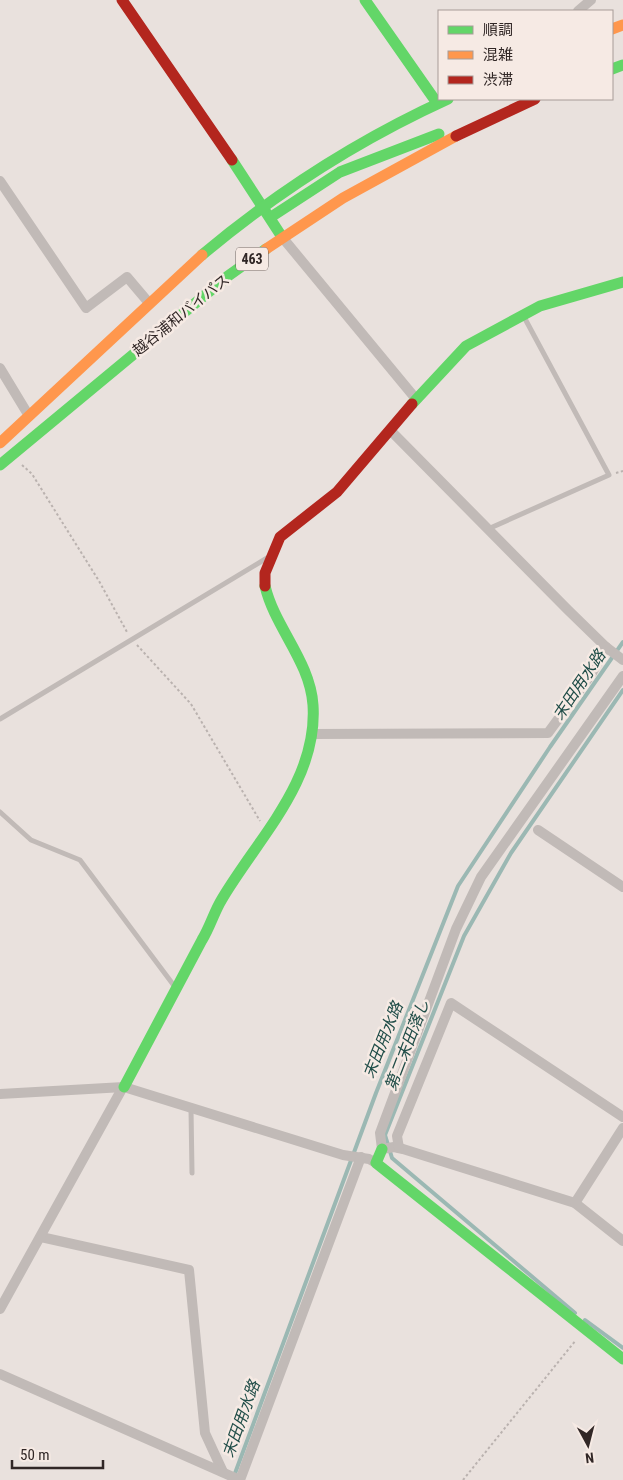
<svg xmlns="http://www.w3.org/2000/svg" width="623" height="1480" font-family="'Roboto Condensed','Noto Sans JP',sans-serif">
<rect width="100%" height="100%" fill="#e9e1dd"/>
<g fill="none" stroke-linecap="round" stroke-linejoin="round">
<g stroke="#9bb8b3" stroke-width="4">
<polyline points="575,1313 392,1158 385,1135 464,936 511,853 623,690"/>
<polyline points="585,1320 623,1348"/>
<polyline points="234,1476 376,1093 458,886 550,747 623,642"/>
</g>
<g stroke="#bab2af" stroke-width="2" stroke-dasharray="2.5 2.5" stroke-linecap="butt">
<polyline points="22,465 32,474 99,581 127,632"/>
<polyline points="616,473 623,471"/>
<polyline points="137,645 191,704 260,821"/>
<polyline points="463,1480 576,1340"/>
</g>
<g stroke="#c1bab7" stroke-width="5">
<polyline points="488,529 609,475 523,315"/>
<polyline points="0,719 267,558"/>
<polyline points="0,812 31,840 80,860 175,987"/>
<polyline points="191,1109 192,1173"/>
</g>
<g stroke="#c1bab7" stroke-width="10">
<polyline points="578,11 591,0"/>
<polyline points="0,181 86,308 127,277 149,303"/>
<polyline points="282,237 416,399"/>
<polyline points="0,368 29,416"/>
<polyline points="390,430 568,610 606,647 623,660"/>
<polyline points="623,676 481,877 456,929 380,1133 382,1149 394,1147 403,1149 575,1203 623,1241"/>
<polyline points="313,734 548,733 592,673 606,647"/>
<polyline points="538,830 623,887"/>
<polyline points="0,1094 124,1087 343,1155 369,1159 376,1163"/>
<polyline points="399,1148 397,1136 451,1003 623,1117"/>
<polyline points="575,1203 623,1128"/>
<polyline points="41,1237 189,1270 205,1433 223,1472"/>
<polyline points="0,1309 123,1087"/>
<polyline points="0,1374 240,1480"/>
<polyline points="240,1480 361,1157"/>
</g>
<g stroke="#63d668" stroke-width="11">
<polyline points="365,0 437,103"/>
<polyline points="612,69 623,65"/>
<polyline points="232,160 282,237"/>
<polyline points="271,217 340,172 439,134"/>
<path d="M202,255C277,192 358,140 448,99"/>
<polyline points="412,404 466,346 540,306 623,282"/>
<polyline points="0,465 228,276 266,249"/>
<path d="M124,1087C150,1038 176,989 202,940C210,927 214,912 222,899C258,838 318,781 313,705C310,661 275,628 265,586"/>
<polyline points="382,1149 376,1163 623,1359"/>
</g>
<g stroke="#ff974d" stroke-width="11">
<polyline points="612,29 623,25"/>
<polyline points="266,249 343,198 456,136"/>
<polyline points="0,443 202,255"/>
</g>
<g stroke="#b3261e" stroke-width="11">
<polyline points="122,0 232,160"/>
<polyline points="456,136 535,99"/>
<polyline points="265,586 265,573 280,537 337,492 412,404"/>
</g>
</g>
<g text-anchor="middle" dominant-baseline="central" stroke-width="5" stroke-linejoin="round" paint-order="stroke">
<rect fill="#f6eae4" stroke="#6c625f" stroke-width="1" x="236" y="247.5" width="32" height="23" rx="4"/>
<g font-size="14" font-weight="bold" fill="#312726">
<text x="252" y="259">463</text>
</g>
<g font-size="15" fill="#312726" stroke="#f6eae4">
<text transform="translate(181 315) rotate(-39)">越谷浦和バイパス</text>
</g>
<g font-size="16" font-style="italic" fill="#204d48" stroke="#f6eae4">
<text transform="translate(579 685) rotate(-56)">末田用水路</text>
<text transform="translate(383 1040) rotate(-68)">末田用水路</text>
<text transform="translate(407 1045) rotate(-69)">第二末田落し</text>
<text transform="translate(241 1419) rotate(-70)">末田用水路</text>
</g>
</g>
<rect x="438" y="10" width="175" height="90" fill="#f6eae4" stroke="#a79c98"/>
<rect x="448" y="26" width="25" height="8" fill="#63d668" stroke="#a79c98"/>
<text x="483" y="35" font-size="15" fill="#312726">順調</text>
<rect x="448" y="51" width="25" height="8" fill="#ff974d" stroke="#a79c98"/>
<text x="483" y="60" font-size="15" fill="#312726">混雑</text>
<rect x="448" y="76" width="25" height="8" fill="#b3261e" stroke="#a79c98"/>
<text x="483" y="85" font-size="15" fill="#312726">渋滞</text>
<g transform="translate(588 1445) rotate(173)" stroke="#f6eae4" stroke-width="4" paint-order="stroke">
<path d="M0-4L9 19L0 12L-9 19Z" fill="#312726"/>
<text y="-8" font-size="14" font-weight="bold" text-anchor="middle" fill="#312726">N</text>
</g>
<path d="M12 1460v8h91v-8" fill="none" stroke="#312726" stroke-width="2.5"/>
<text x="20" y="1460" font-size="15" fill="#312726" stroke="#f6eae4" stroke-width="4" paint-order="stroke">50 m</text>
</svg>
